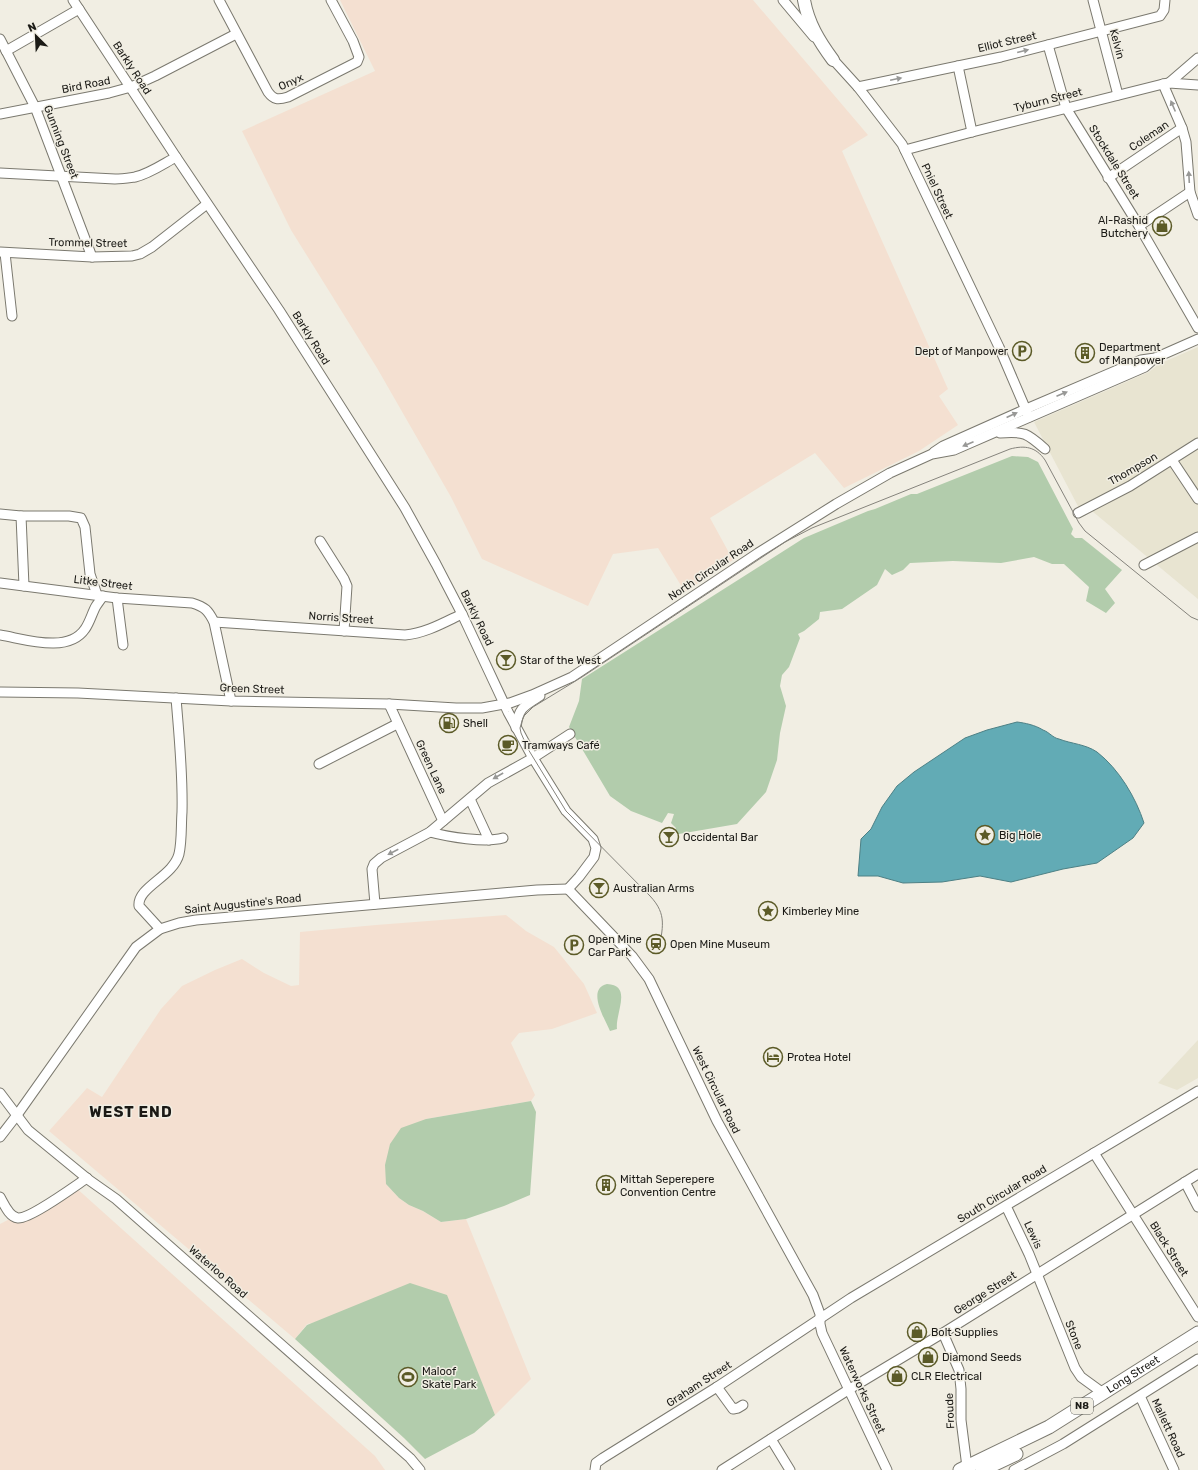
<svg xmlns="http://www.w3.org/2000/svg" width="1198" height="1470" font-family="Rubik,sans-serif">
<rect width="100%" height="100%" fill="#f1eee3"/>
<g fill="#e8e4d1">
<polygon points="1198,347 1198,599 1092,511 1080,510 1034,422 1149,372 1159,364"/>
<polygon points="1198,1040 1198,1078 1177,1090 1158,1083"/>
</g>
<g fill="#f4e0d1">
<polygon points="340,0 753,0 868,135 842,151 948,389 939,396 958,425 919,451 844,488 815,453 710,518 733,560 685,592 658,548 613,554 588,606 482,559 451,497 377,368 291,230 242,131 375,71"/>
<polygon points="506,915 526,931 554,947 584,984 597,1013 552,1029 519,1033 511,1043 535,1095 531,1101 426,1119 386,1184 399,1198 409,1205 423,1211 441,1222 466,1219 531,1379 495,1415 446,1295 307,1324 295,1339 49,1131 87,1088 102,1097 161,1009 182,986 215,970 242,959 264,973 291,986 299,985 300,932 376,925"/>
<polygon points="74,1186 375,1456 385,1470 0,1470 0,1224"/>
</g>
<g fill="#b2ccac">
<polygon points="1012,456 1028,457 1038,462 1073,529 1071,534 1075,538 1082,538 1122,570 1105,589 1115,603 1106,613 1086,601 1089,587 1064,564 1052,564 1034,557 1001,563 953,561 910,563 903,570 892,575 885,569 877,585 842,609 820,612 819,619 804,631 798,634 800,638 789,667 782,675 780,686 786,706 780,733 777,760 766,792 737,824 673,835 676,828 671,823 674,814 668,813 662,823 631,811 610,796 569,727 579,701 582,679 804,538 868,511 875,509 911,494 917,494"/>
<path d="M607,984C633,985 615,1013 617,1029L610,1031C605,1019 586,989 607,984Z"/>
<polygon points="531,1101 536,1112 530,1195 504,1206 466,1219 441,1222 423,1211 409,1205 399,1198 386,1184 385,1165 390,1144 401,1128 426,1119"/>
<polygon points="410,1283 447,1295 495,1415 474,1433 425,1459 404,1438 295,1339 307,1325"/>
</g>
<path fill="#62abb5" stroke="#4d8085" d="M1017,722C1025,723 1035,725 1043,730C1049,732 1053,738 1059,739C1072,744 1085,744 1097,752C1119,769 1136,798 1144,823L1133,838L1097,863L1063,869L1011,882L980,876L942,882L903,883L878,876H858L861,839L871,829L882,807L897,786L914,772L965,738L987,730Z"/>
<g fill="none" stroke-linecap="round" stroke-linejoin="round">
<g stroke="#7b796f" stroke-width="11">
<g id="minor">
<polyline points="73,0 176,157 279,310 405,508 436,564 462,614 508,712 533,758 566,811 593,839 596,848 594,857 579,877 568,889"/>
<path d="M219,0L268,92C274,100 278,100 288,97L357,62L359,57L353,41L331,0"/>
<polyline points="783,0 814,37"/>
<polyline points="1093,0 1118,95"/>
<polyline points="0,39 35,107 92,257"/>
<polyline points="1048,45 1066,108 1139,226 1198,328"/>
<polyline points="6,51 79,9"/>
<polyline points="829,55 858,87 902,144 999,347 1029,417"/>
<polyline points="958,66 972,132"/>
<polyline points="1169,83 1198,58"/>
<polyline points="1163,84 1182,128 1186,142 1190,192 1198,215"/>
<polyline points="858,87 1001,57 1160,16 1164,10 1165,0"/>
<polyline points="0,114 109,93 131,87 155,76 236,34"/>
<polyline points="905,150 972,132 1163,84 1169,83 1198,85"/>
<path d="M0,173L115,179C122,179 128,178 135,177C149,174 163,164 176,157"/>
<polyline points="1108,178 1182,128"/>
<polyline points="1139,226 1190,192"/>
<polyline points="0,252 92,257 132,256 140,254 152,247 207,204"/>
<polyline points="5,253 12,316"/>
<path d="M1000,433C1024,431 1027,433 1045,449"/>
<polyline points="934,452 943,446 1026,409 1141,360 1155,358 1198,339"/>
<polyline points="1172,460 1198,499"/>
<polyline points="1078,513 1130,486 1198,443"/>
<polyline points="0,514 21,516 69,516 81,518 85,527 90,574 97,595"/>
<polyline points="21,516 24,586"/>
<polyline points="320,541 344,579 347,586 344,631"/>
<polyline points="1144,565 1198,537"/>
<path d="M0,583L117,598L192,603C205,607 208,610 214,622L231,701"/>
<polyline points="117,598 123,645"/>
<path d="M214,622L405,635C426,633 443,623 462,614"/>
<path d="M0,635C25,639 68,654 85,629C90,622 92,613 96,606C98,603 101,599 103,596"/>
<polyline points="0,692 78,693 231,701 389,704 456,708 482,708 510,703 532,695 572,677 758,553 836,504 890,473 932,454 954,450 1145,367 1155,358"/>
<polyline points="389,704 443,821"/>
<path d="M516,728C518,708 524,706 540,696"/>
<polyline points="319,764 397,724"/>
<polyline points="470,799 489,840"/>
<path d="M430,832C448,837 485,843 503,838"/>
<polyline points="568,889 632,956 649,979 717,1121 813,1295 820,1314 820,1324 822,1333 887,1470"/>
<polyline points="375,904 372,869 374,864 381,858 430,832 488,783 533,758 570,734"/>
<path d="M160,929L139,906C137,887 173,877 179,854C182,841 181,825 182,812C183,773 179,736 176,698"/>
<polyline points="0,1093 28,1130 89,1180 116,1199 376,1428 410,1458 420,1470"/>
<polyline points="0,1137 17,1115 136,947 160,929 179,923 196,920 537,890 568,889"/>
<polyline points="1094,1153 1198,1317"/>
<polyline points="1185,1182 1198,1207"/>
<path d="M0,1197C4,1204 9,1217 18,1218C30,1219 75,1186 87,1178"/>
<polyline points="1006,1206 1029,1254 1075,1368 1081,1377 1103,1393"/>
<polyline points="943,1333 959,1370 961,1389 961,1420 967,1467"/>
<polyline points="717,1387 733,1409 738,1408 743,1405"/>
<polyline points="1140,1396 1174,1470"/>
<polyline points="771,1439 790,1470"/>
<polyline points="595,1470 596,1463 603,1458 717,1387 851,1298 1198,1091"/>
<polyline points="722,1470 848,1390 943,1333 1198,1174"/>
<polyline points="1014,1470 1063,1444 1198,1359"/>
</g>
</g>
<g stroke="#7b796f" stroke-width="14">
<path id="major" d="M804,0C808,23 819,41 833,60"/>
</g>
<g stroke="#7b796f" stroke-width="15">
<g id="highway">
<path id="s1" d="M960,1470L1049,1427L1198,1333"/>
<polyline points="982,1470 1016,1454"/>
</g>
</g>
<use href="#minor" stroke="#fff" stroke-width="9"/>
<use href="#major" stroke="#fff" stroke-width="12"/>
<use href="#highway" stroke="#fff" stroke-width="13"/>
<path stroke="#85837c" stroke-width="1" d="M659,951C662,928 668,915 650,896L566,811L528,749L521,733L520,728L522,721L524,716L533,707L582,677L785,542L812,528L1010,449C1025,445 1036,447 1045,460L1079,523L1085,531L1191,617L1198,620"/>
</g>
<defs><path id="oneway-solid" d="M-6-.8H1V-3.2L6.5 0L1 3.2V.8H-6Z"/></defs>
<g fill="#989896">
<use href="#oneway-solid" transform="translate(1023 51) rotate(-14)"/>
<use href="#oneway-solid" transform="translate(896 79) rotate(-12)"/>
<use href="#oneway-solid" transform="translate(1173 106) rotate(-113)"/>
<use href="#oneway-solid" transform="translate(1189 177) rotate(-93)"/>
<use href="#oneway-solid" transform="translate(1062 394) rotate(-23)"/>
<use href="#oneway-solid" transform="translate(1012 415) rotate(-25)"/>
<use href="#oneway-solid" transform="translate(968 444) rotate(157)"/>
<use href="#oneway-solid" transform="translate(498 776) rotate(150)"/>
<use href="#oneway-solid" transform="translate(393 852) rotate(153)"/>
</g>
<defs>
<g id="shop-ring" transform="scale(1)"><circle r="9.5" fill="#f1eee3" stroke="#5b5a27" stroke-width="1.5"/><path d="M-5-2.5h2.3a2.7 3.5 0 0 1 5.4 0H5L5.5 6h-11ZM-1.5-2.5h3a1.5 2.3 0 0 0-3 0Z" fill="#5b5a27"/></g>
<g id="parking-ring" transform="scale(1)"><circle r="9.5" fill="#f1eee3" stroke="#5b5a27" stroke-width="1.5"/><path d="M-3.5-5.5H1a3.5 3.5 0 0 1 0 7H-1V5.5H-3.5ZM-1-3.4V-.6H.8a1.4 1.4 0 0 0 0-2.8Z" fill="#5b5a27"/></g>
<g id="building-ring" transform="scale(1)"><circle r="9.5" fill="#f1eee3" stroke="#5b5a27" stroke-width="1.5"/><path d="M-4-6H4V6H1V3H-1V6H-4ZM-2.5-4.3h1.7v1.8h-1.7ZM.8-4.3h1.7v1.8H.8ZM-2.5-1h1.7V.8h-1.7ZM.8-1h1.7V.8H.8Z" fill="#5b5a27"/></g>
<g id="bar-ring" transform="scale(1)"><circle r="9.5" fill="#f1eee3" stroke="#5b5a27" stroke-width="1.5"/><path d="M-6-5H6L.8 .8V4.5H3.5V6h-7V4.5H-.8V.8Z" fill="#5b5a27"/></g>
<g id="fuel-ring" transform="scale(1)"><circle r="9.5" fill="#f1eee3" stroke="#5b5a27" stroke-width="1.5"/><path d="M-5.5-6h7V0h2V4h1.3V-2.5L3-4.5l.8-.8L6-3V5H2.5V1h-1V6h-7ZM-4.2-4.7v3.2H.2V-4.7Z" fill="#5b5a27"/></g>
<g id="cafe-ring" transform="scale(1)"><circle r="9.5" fill="#f1eee3" stroke="#5b5a27" stroke-width="1.5"/><path d="M-5.5-4.5H6V0H3Q3 3.5 0 3.5H-2.5Q-5.5 3.5-5.5 0ZM3-3.2v2h1.7v-2ZM-6 4.5H4V6H-6Z" fill="#5b5a27"/></g>
<g id="sight-ring" transform="scale(1)"><circle r="9.5" fill="#f1eee3" stroke="#5b5a27" stroke-width="1.5"/><path d="M0-6L1.8-2.2L6-1.7L2.9 1.2L3.7 5.4L0 3.3L-3.7 5.4L-2.9 1.2L-6-1.7L-1.8-2.2Z" fill="#5b5a27"/></g>
<g id="station-ring" transform="scale(1)"><circle r="9.5" fill="#f1eee3" stroke="#5b5a27" stroke-width="1.5"/><path d="M-3-6H3Q5-6 5-4V2Q5 4 3 4L4.5 6H3L1.5 4h-3L-3 6H-4.5L-3 4Q-5 4-5 2V-4Q-5-6-3-6ZM-3.5-4v3h7v-3ZM-3.5 1v1.5H-2V1ZM2 1v1.5H3.5V1Z" fill="#5b5a27"/></g>
<g id="hotel-ring" transform="scale(1)"><circle r="9.5" fill="#f1eee3" stroke="#5b5a27" stroke-width="1.5"/><path d="M-6-4.5h1.5V1H6V5H4.5V3h-9V5H-6ZM-4 0a1.8 1.8 0 1 1 3.6 0ZM.5 0V-2.5h3Q6-2.5 6 0Z" fill="#5b5a27"/></g>
<g id="stadium-ring" transform="scale(1)"><circle r="9.5" fill="#f1eee3" stroke="#5b5a27" stroke-width="1.5"/><path d="M0-5a6.5 5 0 1 0 0 10a6.5 5 0 1 0 0-10ZM-3.5-1.8h7v3.6h-7Z" fill="#5b5a27"/></g>
</defs>
<g fill-rule="evenodd">
<use href="#shop-ring" x="1162" y="226"/>
<use href="#parking-ring" x="1022" y="351"/>
<use href="#building-ring" x="1085" y="353"/>
<use href="#bar-ring" x="506" y="660"/>
<use href="#fuel-ring" x="449" y="723"/>
<use href="#cafe-ring" x="508" y="745"/>
<use href="#sight-ring" x="985" y="835"/>
<use href="#bar-ring" x="669" y="837"/>
<use href="#bar-ring" x="599" y="888"/>
<use href="#sight-ring" x="768" y="911"/>
<use href="#station-ring" x="656" y="944"/>
<use href="#parking-ring" x="574" y="945"/>
<use href="#hotel-ring" x="773" y="1057"/>
<use href="#building-ring" x="606" y="1185"/>
<use href="#shop-ring" x="917" y="1332"/>
<use href="#shop-ring" x="928" y="1357"/>
<use href="#shop-ring" x="897" y="1376"/>
<use href="#stadium-ring" x="408" y="1377"/>
</g>
<g text-anchor="middle" dominant-baseline="central" stroke-width="3" stroke-linejoin="round" paint-order="stroke">
<rect fill="#f1eee3" stroke="#5b5a54" stroke-width="1" x="1071" y="1398" width="22" height="16" rx="3"/>
<g font-size="10" font-weight="bold" fill="#1b1a16">
<text x="1082" y="1406">N8</text>
</g>
<g font-size="11" fill="#1b1a16" stroke="#f1eee3">
<text transform="translate(1007 42) rotate(-13)">Elliot Street</text>
<text transform="translate(1117 44) rotate(75)">Kelvin</text>
<text transform="translate(132 68) rotate(57)">Barkly Road</text>
<text transform="translate(291 82) rotate(-24)">Onyx</text>
<text transform="translate(86 85) rotate(-11)">Bird Road</text>
<text transform="translate(1048 100) rotate(-14)">Tyburn Street</text>
<text transform="translate(1149 136) rotate(-34)">Coleman</text>
<text transform="translate(61 142) rotate(69)">Gunning Street</text>
<text transform="translate(1114 162) rotate(58)">Stockdale Street</text>
<text transform="translate(937 191) rotate(65)">Pniel Street</text>
<text transform="translate(88 243) rotate(1)">Trommel Street</text>
<text transform="translate(311 338) rotate(58)">Barkly Road</text>
<text transform="translate(1133 469) rotate(-30)">Thompson</text>
<text transform="translate(711 570) rotate(-34)">North Circular Road</text>
<text transform="translate(103 583) rotate(7)">Litke Street</text>
<text transform="translate(341 618) rotate(4)">Norris Street</text>
<text transform="translate(477 618) rotate(64)">Barkly Road</text>
<text transform="translate(252 689) rotate(2)">Green Street</text>
<text transform="translate(431 767) rotate(65)">Green Lane</text>
<text transform="translate(243 904) rotate(-6)">Saint Augustine's Road</text>
<text transform="translate(716 1090) rotate(64)">West Circular Road</text>
<text transform="translate(1002 1194) rotate(-31)">South Circular Road</text>
<text transform="translate(1033 1235) rotate(65)">Lewis</text>
<text transform="translate(1169 1249) rotate(58)">Black Street</text>
<text transform="translate(218 1272) rotate(41)">Waterloo Road</text>
<text transform="translate(985 1293) rotate(-32)">George Street</text>
<text transform="translate(1074 1335) rotate(68)">Stone</text>
<text stroke="none"><textPath href="#s1" startOffset="198">Long Street</textPath></text>
<text transform="translate(699 1384) rotate(-33)">Graham Street</text>
<text transform="translate(862 1390) rotate(65)">Waterworks Street</text>
<text transform="translate(950 1411) rotate(-92)">Froude</text>
<text transform="translate(1168 1428) rotate(65)">Mallett Road</text>
</g>
<g font-size="11" fill="#1b1a16" stroke="#f1eee3" text-anchor="start">
<text x="1148" y="220" text-anchor="end">Al-Rashid<tspan x="1148" dy="13">Butchery</tspan></text>
<text x="1099" y="347">Department<tspan x="1099" dy="13">of Manpower</tspan></text>
<text x="1008" y="351" text-anchor="end">Dept of Manpower</text>
<text x="520" y="660">Star of the West</text>
<text x="463" y="723">Shell</text>
<text x="522" y="745">Tramways Café</text>
<text x="999" y="835">Big Hole</text>
<text x="683" y="837">Occidental Bar</text>
<text x="613" y="888">Australian Arms</text>
<text x="782" y="911">Kimberley Mine</text>
<text x="588" y="939">Open Mine<tspan x="588" dy="13">Car Park</tspan></text>
<text x="670" y="944">Open Mine Museum</text>
<text x="787" y="1057">Protea Hotel</text>
<text x="620" y="1179">Mittah Seperepere<tspan x="620" dy="13">Convention Centre</tspan></text>
<text x="931" y="1332">Bolt Supplies</text>
<text x="942" y="1357">Diamond Seeds</text>
<text x="422" y="1371">Maloof<tspan x="422" dy="13">Skate Park</tspan></text>
<text x="911" y="1376">CLR Electrical</text>
</g>
<g font-size="15" font-weight="bold" letter-spacing="1" fill="#1b1a16" stroke="#f1eee3">
<text x="131" y="1112">WEST END</text>
</g>
</g>
<g transform="translate(36 36) rotate(336)" stroke="#f1eee3" stroke-width="3" paint-order="stroke">
<path d="M0-3L7 15L0 10L-7 15Z" fill="#1b1a16"/>
<text y="-6" font-size="11" font-weight="bold" text-anchor="middle" fill="#1b1a16">N</text>
</g>
</svg>
